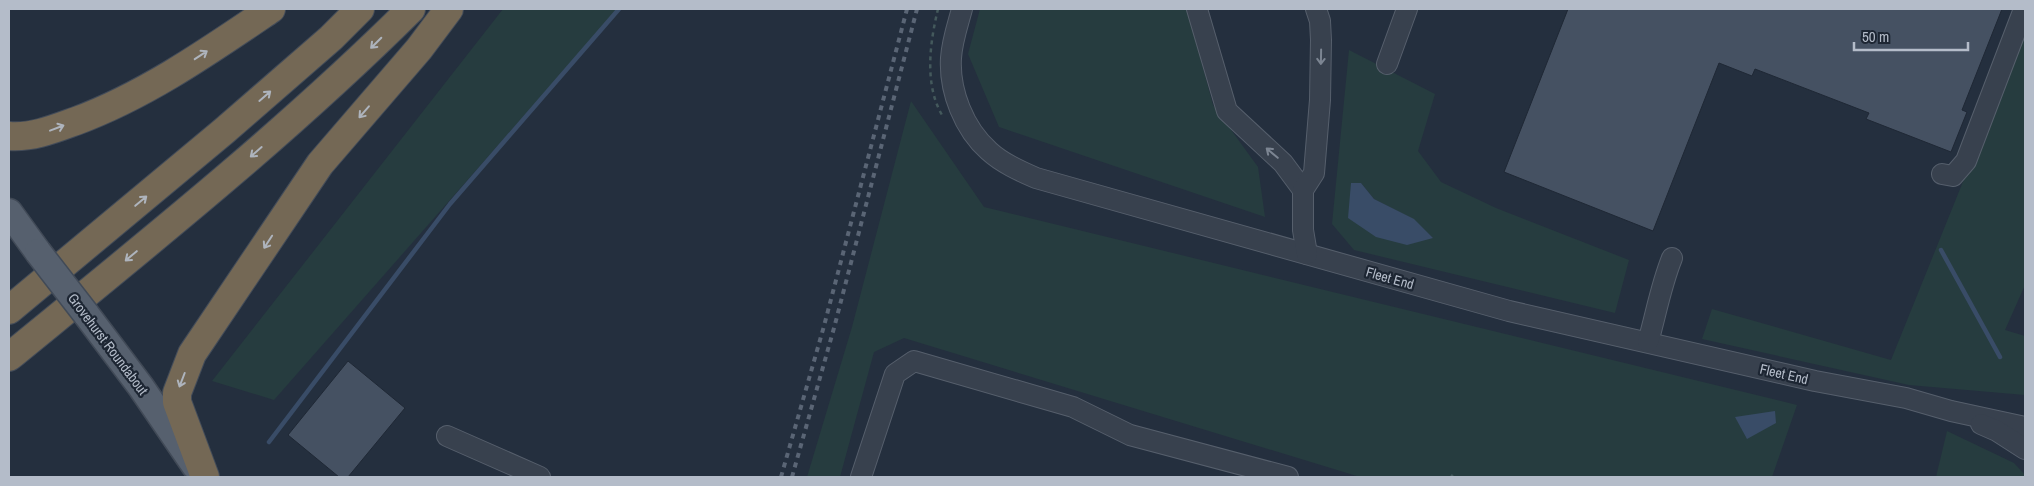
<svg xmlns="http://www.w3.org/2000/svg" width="2034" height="486" font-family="'Archivo Narrow',sans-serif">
<rect width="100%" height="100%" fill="#242f3e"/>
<g fill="#263c3f" fill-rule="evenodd">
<polygon points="503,9 618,9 274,400 212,381"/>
<polygon points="980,9 1187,9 1213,105 1258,167 1265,217 999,127 968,54"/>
<polygon points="2025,28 2025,285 2005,330 2025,336 2025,395 1909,385 1702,339 1712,309 1891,360"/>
<path d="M1349,50L1435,94L1418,151L1441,182L1496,208L1629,260L1615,313L1354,250L1332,224ZM1361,183L1374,199L1413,219L1433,238L1348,218Z"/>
<polygon points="911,101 984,207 1797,405 1772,477 1360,477 904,338 874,352 840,477 807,477 852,327"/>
<polygon points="1947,431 2014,463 2025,475 2025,477 1936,477"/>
</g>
<g fill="#394c67">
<polygon points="1351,183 1361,183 1374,199 1414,219 1433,238 1407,245 1376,237 1348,218"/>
<polygon points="1775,411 1776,423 1747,439 1735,417"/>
</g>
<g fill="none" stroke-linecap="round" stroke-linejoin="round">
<g stroke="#394c67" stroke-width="4.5">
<polyline points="1941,250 2000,357"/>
<polyline points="269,442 450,204 619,9"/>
</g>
</g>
<g fill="#455162" stroke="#1f2835">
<polygon points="1568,9 2002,9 1962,110 1967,112 1951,152 1866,119 1869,113 1755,69 1752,76 1719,63 1653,231 1504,172"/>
<polygon points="348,361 405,408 348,477 339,477 288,435"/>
</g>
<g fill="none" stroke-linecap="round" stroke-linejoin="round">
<g stroke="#565f6c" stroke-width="22">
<g id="minor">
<path d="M962,9C958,24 952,41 951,58C949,91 964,129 989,151C1002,163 1020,171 1036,178L1509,311L1815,381L1906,398L1951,411L2025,427"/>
<polyline points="1197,9 1227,111 1283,163 1303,190"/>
<polyline points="1387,64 1407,9"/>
<polyline points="1942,174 1953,176 1966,161 2024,9"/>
<polyline points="1307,254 1303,230 1303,190 1314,173 1320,100 1321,40 1320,21 1316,9"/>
<path d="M1648,342C1656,314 1661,285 1672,258"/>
<polyline points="1981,424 1997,431 2025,449"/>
<polyline points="447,436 540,477"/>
<polyline points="861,477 895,374 914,361 1073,407 1130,435 1288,477"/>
</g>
</g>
<g stroke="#414a57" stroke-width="29">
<g id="major">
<polyline points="9,212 38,252"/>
<polyline points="86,314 141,387 195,466"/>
</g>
</g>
<g stroke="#434c59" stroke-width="30">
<g id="highway">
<path d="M9,136C32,138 54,129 76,121C146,95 209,51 271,9"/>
<polyline points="9,310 224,131 331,38 360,9"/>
<path d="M9,357C146,245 285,134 411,9"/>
<polyline points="205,477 177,402 177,393 192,354 320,164 419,49 449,9"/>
</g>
</g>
<g stroke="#44595c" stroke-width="2.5" stroke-dasharray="4 4" stroke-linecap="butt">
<path d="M938,9C930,42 924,84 942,115"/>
<polyline points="1451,475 1453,477"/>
</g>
<use href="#minor" stroke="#38414e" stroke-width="20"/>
<use href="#major" stroke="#56606e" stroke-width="26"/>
<use href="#highway" stroke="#746855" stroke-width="28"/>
<g stroke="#5a6575" stroke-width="4" stroke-dasharray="5 5" stroke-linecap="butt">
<polyline points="781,477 824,326 907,9"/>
<polyline points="792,477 834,328 917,9"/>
</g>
<g stroke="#414a57" stroke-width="29" stroke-linecap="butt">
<polyline id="major-bridge" points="38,252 86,314"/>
</g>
<use href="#major-bridge" stroke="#56606e" stroke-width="26"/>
</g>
<defs><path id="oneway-shaft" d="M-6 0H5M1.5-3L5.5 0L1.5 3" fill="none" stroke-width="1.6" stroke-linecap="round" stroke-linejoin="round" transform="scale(1.25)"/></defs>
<g stroke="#aeb4bd">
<use href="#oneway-shaft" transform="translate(376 43) rotate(135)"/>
<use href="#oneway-shaft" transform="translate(201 55) rotate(-33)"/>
<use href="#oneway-shaft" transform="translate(265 96) rotate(-41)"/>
<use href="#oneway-shaft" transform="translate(364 112) rotate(131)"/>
<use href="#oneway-shaft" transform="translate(57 128) rotate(-21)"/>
<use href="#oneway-shaft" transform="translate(256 152) rotate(139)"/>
<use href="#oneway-shaft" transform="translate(141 201) rotate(-40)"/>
<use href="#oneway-shaft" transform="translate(268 242) rotate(123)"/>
<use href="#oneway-shaft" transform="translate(131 256) rotate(140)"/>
<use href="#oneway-shaft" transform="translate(182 380) rotate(111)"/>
</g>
<g stroke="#7c8592">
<use href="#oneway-shaft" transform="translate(1321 57) rotate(91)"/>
<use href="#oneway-shaft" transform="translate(1272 153) rotate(-140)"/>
</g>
<g text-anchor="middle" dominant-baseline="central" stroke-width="4.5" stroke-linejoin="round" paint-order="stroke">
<g font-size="14" fill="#b4bcc9" stroke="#1d2633">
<text transform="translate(1390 278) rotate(16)">Fleet End</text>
<text transform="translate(108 344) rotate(53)">Grovehurst Roundabout</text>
<text transform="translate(1784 374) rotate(13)">Fleet End</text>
</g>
</g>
<rect width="2034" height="486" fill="none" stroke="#b4bcc9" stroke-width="20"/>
<path d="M1854 42v8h114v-8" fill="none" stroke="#b4bcc9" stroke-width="2.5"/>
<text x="1862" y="42" font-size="15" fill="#b4bcc9" stroke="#1d2633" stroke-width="4" paint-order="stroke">50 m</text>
</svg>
